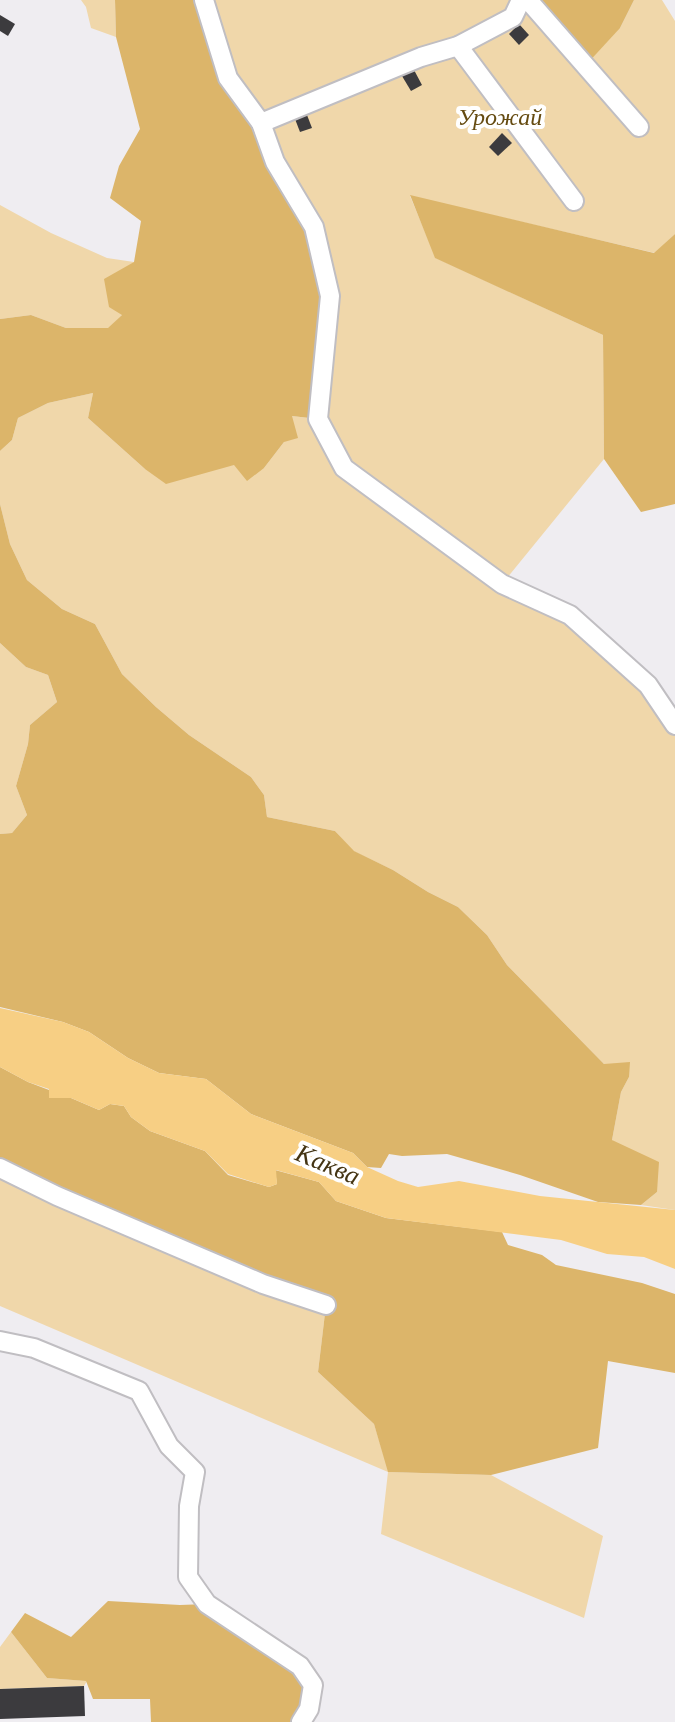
<svg xmlns="http://www.w3.org/2000/svg" width="675" height="1722" font-family="'Libre Baskerville',serif">
<rect width="100%" height="100%" fill="#efedf1"/>
<g fill="#f0d7aa">
<polygon points="81,0 115,0 116,37 91,28 86,7"/>
<polygon points="204,0 528,0 620,28 634,0 662,0 675,21 675,234 655,253 410,196 436,258 603,335 604,459 502,584 570,615 675,725 675,1210 641,1205 657,1192 612,1140 621,1092 629,1077 604,1064 507,965 487,935 458,907 428,892 393,870 353,851 335,831 267,817 264,795 251,777 189,735 156,707 122,674 95,624 62,609 27,580 10,544 0,504 0,451 12,440 18,418 48,403 93,393 88,418 145,469 234,465 264,468 284,442 292,416 317,419 228,78"/>
<polygon points="0,205 51,233 107,258 134,262 122,315 109,328 66,328 31,315 0,319"/>
<polygon points="0,643 26,667 48,675 57,702 30,725 28,744 16,786 27,815 12,833 0,834"/>
<polygon points="0,1168 326,1305 318,1372 374,1424 389,1472 491,1475 603,1536 584,1618 381,1534 388,1472 0,1306"/>
<polygon points="11,1632 47,1678 87,1681 84,1686 0,1689 0,1647"/>
</g>
<g fill="#dcb56a">
<polygon points="115,0 204,0 228,78 314,227 330,296 318,419 292,416 298,438 284,442 264,468 247,481 234,465 166,484 145,469 88,418 93,393 48,403 18,418 12,440 0,451 0,319 31,315 66,328 108,328 122,315 109,307 104,279 134,262 141,221 110,198 119,166 140,129 116,37"/>
<polygon points="528,0 634,0 620,28 585,66"/>
<polygon points="410,195 654,253 675,234 675,504 641,512 604,459 603,335 435,258"/>
<polygon points="0,504 10,544 27,580 62,609 95,624 122,674 156,707 189,735 251,777 264,795 267,817 335,831 354,851 393,870 428,892 458,907 487,935 507,965 604,1064 630,1062 629,1077 621,1092 612,1140 659,1162 657,1192 641,1205 598,1202 520,1175 447,1154 402,1156 389,1154 381,1168 367,1167 353,1153 251,1114 206,1079 159,1073 128,1058 89,1032 63,1022 0,1007 0,834 12,833 27,815 16,786 28,744 30,725 57,702 48,675 26,667 0,643"/>
<polygon points="0,1067 28,1082 49,1090 49,1098 71,1098 99,1110 110,1104 124,1106 131,1117 150,1131 205,1151 228,1175 269,1187 277,1184 275,1170 319,1182 336,1201 386,1218 502,1232 508,1245 542,1255 556,1265 642,1283 675,1294 675,1373 608,1361 598,1448 491,1475 388,1472 374,1424 318,1372 326,1305 0,1168"/>
<polygon points="108,1601 180,1605 207,1604 313,1685 301,1722 151,1722 150,1699 93,1699 86,1681 47,1678 11,1632 25,1613 71,1637"/>
</g>
<polygon fill="#f7cf84" points="0,1008 63,1022 89,1032 128,1058 159,1073 206,1079 251,1114 353,1153 367,1167 398,1181 418,1187 459,1181 540,1196 675,1210 675,1269 644,1257 607,1254 561,1240 386,1218 336,1201 319,1182 276,1170 277,1184 269,1187 228,1174 205,1151 150,1131 131,1117 124,1106 110,1104 99,1110 71,1098 49,1098 49,1089 28,1082 0,1067"/>
<g fill="#3c3b3e">
<polygon points="0,15 15,24 8,36 0,31"/>
<polygon points="519,24 529,35 519,45 509,34"/>
<polygon points="414,70 422,85 411,91 402,76"/>
<polygon points="307,115 312,128 300,132 295,119"/>
<polygon points="502,133 512,143 498,156 489,147"/>
<polygon points="84,1686 85,1716 0,1719 0,1689"/>
</g>
<g fill="none" stroke-linecap="round" stroke-linejoin="round">
<g stroke="#c0bec2" stroke-width="22">
<g id="minor">
<polyline points="204,0 228,78 261,123 275,162 314,227 330,296 318,419 344,468 502,584 570,615 648,685 675,725"/>
<polyline points="528,0 639,127"/>
<polyline points="458,46 574,201"/>
<polyline points="261,123 421,57 458,46 513,17 521,0"/>
<polyline points="0,1168 57,1196 263,1284 326,1305"/>
<polyline points="0,1341 34,1348 139,1391 169,1446 195,1472 189,1506 188,1577 207,1604 300,1666 313,1685 309,1709 301,1722"/>
</g>
</g>
<use href="#minor" stroke="#fff" stroke-width="18"/>
</g>
<g text-anchor="middle" dominant-baseline="central" stroke-width="8" stroke-linejoin="round" paint-order="stroke">
<g font-size="24" font-style="italic" fill="#654b11" stroke="#fff">
<text x="500" y="116">Урожай</text>
</g>
<g font-size="26" font-style="italic" fill="#443413" stroke="#fff">
<text transform="translate(328 1164) rotate(23)">Каква</text>
</g>
</g>
</svg>
